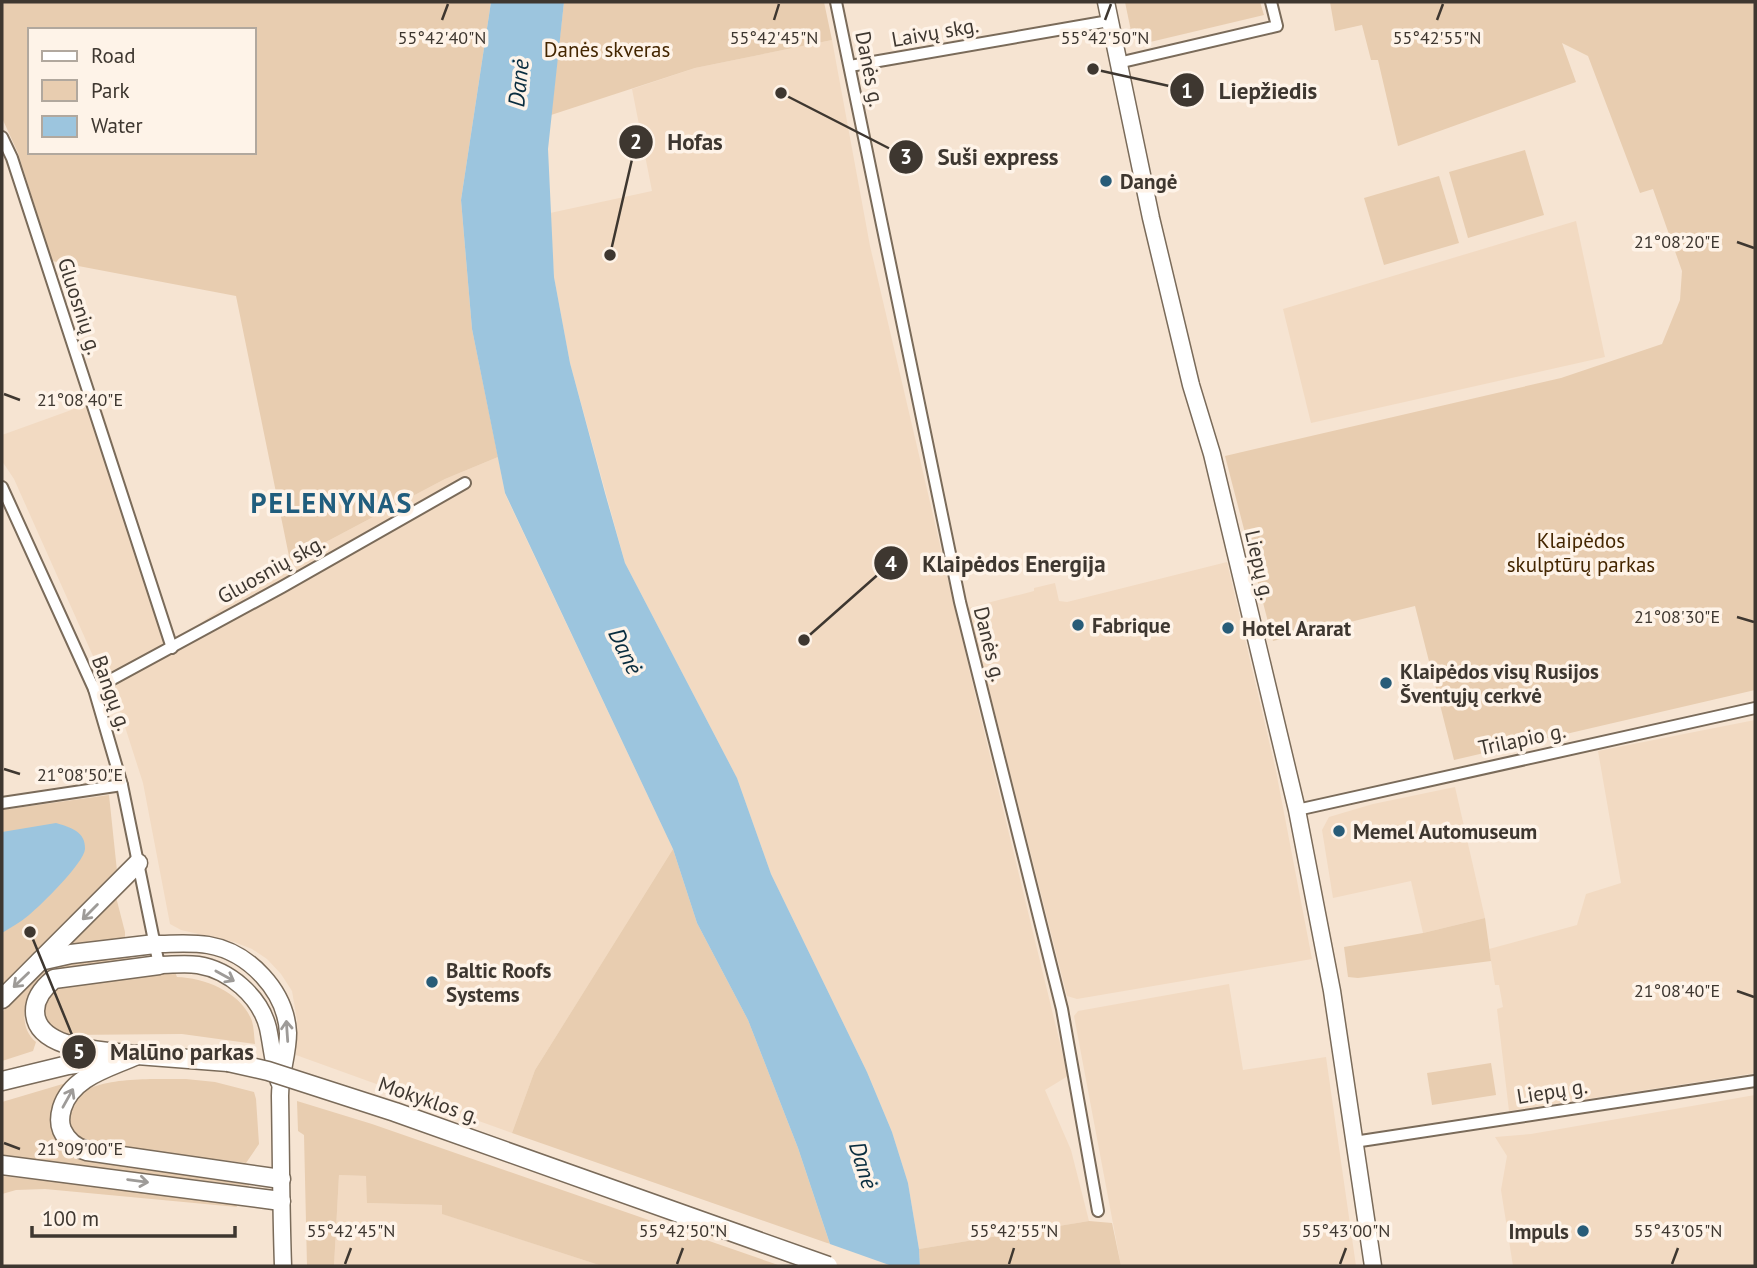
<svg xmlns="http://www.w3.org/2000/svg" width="1757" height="1268" font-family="'PT Sans',sans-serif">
<rect width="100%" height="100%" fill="#f6e4d2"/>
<g fill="#f2dac2">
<polygon points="832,40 870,246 975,694 1068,1076 1045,1090 1071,1150 1089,1221 919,1249 908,1183 892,1132 867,1072 771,874 737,778 625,563 570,363 554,277 550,213 652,191 632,89 695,68"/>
<polygon points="1576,221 1605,357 1311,423 1283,309"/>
<polygon points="99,400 176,640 290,561 445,479 498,457 505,494 673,849 535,1070 512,1133 296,1055 297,1020 292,991 281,974 267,959 252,949 234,942 181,930 170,924 143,783 118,705 101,674 14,479 2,461 2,435"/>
<polygon points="1227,562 1276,771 1312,959 1077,999 1067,996 968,608 1034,591 1034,588 1055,583 1059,601 1067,602"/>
<polygon points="1755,720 1755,1073 1509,1111 1497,1009 1503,1007 1499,985 1495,985 1489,949 1577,925 1586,894 1621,883 1598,751"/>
<polygon points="1455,787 1485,918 1423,933 1411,881 1333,898 1322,830 1329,817 1373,804"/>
<polygon points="1229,984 1243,1070 1326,1057 1356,1266 1121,1266 1074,1016 1078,1011"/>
<polygon points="1755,1095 1755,1266 1513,1266 1501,1190 1507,1156 1495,1137 1531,1134"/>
<polygon points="339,1175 367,1176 367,1203 443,1205 443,1214 602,1266 334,1266"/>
</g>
<g fill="#e8cdb0" fill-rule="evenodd">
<path d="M2,2H491L461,200L472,329L498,457L445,479L290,561L236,296L52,261L18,153L2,118ZM30,30H254V152H30Z"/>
<polygon points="564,2 824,2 832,40 695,68 551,115"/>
<polygon points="1125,2 1260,2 1264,15 1146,43 1131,31"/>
<polygon points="1330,2 1755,2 1755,690 1454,760 1415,606 1273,641 1225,456 1561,378 1662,344 1680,300 1682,271 1653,189 1640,193 1588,56 1562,43 1576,82 1398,146 1378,60 1371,60 1362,25 1335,31"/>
<polygon points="1525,150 1544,215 1468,238 1449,172"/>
<polygon points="1439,176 1459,243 1384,265 1364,198"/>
<polygon points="109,795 117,871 2,989 2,810"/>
<polygon points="673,849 697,923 748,1020 798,1148 830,1244 512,1133 535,1070"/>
<polygon points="116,897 125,932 125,940 71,945"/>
<polygon points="1485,918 1491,961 1358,978 1348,977 1344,947 1423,933"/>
<path d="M130,956V961L34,987C23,1004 19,1028 36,1042L33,1051L2,1061V1012L49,967L56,965Z"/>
<path d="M175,972L177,977C205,978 241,992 252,1021C254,1028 254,1037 255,1044L182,1034L65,1035L42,1021C43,1011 42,997 50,990C64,978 152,974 175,972Z"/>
<polygon points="1491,1063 1496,1095 1432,1105 1427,1073"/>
<path d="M186,1079L215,1082L254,1092L256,1099L259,1144L246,1163L90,1146C78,1141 69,1131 68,1118C66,1072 157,1080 186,1079Z"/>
<path d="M66,1083C51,1102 49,1111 59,1133C66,1147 71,1155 85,1160L250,1181L249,1186L48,1163L2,1156V1102Z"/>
<polygon points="297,1101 372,1124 781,1266 602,1266 442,1214 442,1205 367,1203 366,1176 339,1175 334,1266 307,1266 304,1135 298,1131"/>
<polygon points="2,1176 235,1201 237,1207 45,1189 16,1190 2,1194"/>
<polygon points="1089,1221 1112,1223 1121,1266 920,1266 919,1249"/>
</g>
<g fill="#9cc5de">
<polygon points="491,2 564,2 548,149 554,277 570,363 605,493 625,563 737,778 771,874 867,1072 892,1132 908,1183 919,1249 920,1266 834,1266 830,1244 798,1148 748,1020 697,923 673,849 505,493 472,329 461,200"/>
<path d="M56,823C69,827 86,831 85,849C84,863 41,905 29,915C21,922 11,927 2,933V832Z"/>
</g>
<polygon fill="#f6e4d2" points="826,1243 830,1244 892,1266 830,1266"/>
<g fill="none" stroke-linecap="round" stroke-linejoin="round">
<g stroke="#7a6b5a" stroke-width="14">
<g id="street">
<polyline points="836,2 960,602 1062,1009 1098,1211"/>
<polyline points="1118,63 1277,26 1271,2"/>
<polyline points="850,66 1109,21"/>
<polyline points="2,137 12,158 172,648"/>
<polyline points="2,487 94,689 122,785 159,965"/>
<polyline points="94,689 282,587 465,483"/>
<polyline points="2,803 122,785"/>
<polyline points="1297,810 1755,708"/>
<polyline points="1354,1142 1755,1081"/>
</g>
</g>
<g stroke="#7a6b5a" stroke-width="19">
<g id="secondary">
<polyline points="1106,2 1151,218 1191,385 1212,454 1297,810 1332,991 1373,1266"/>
<path d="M155,944C172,944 191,942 208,945C249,952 286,991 288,1033C288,1055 280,1074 280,1096C281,1153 281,1209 283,1266"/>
<path d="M159,965C172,965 185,963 198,965C229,970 260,996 268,1028C272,1047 273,1064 279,1082"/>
</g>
</g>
<g stroke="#7a6b5a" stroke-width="21">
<g id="primary">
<polyline points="40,961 71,954 155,944"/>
<polyline points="2,999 138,863"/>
<path d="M137,1055C109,1068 72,1076 62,1108C60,1115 59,1123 62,1130C67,1141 76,1148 87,1151L281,1179"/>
<path d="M137,1055C107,1051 35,1051 35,1011C35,997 44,987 54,979L159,965"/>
<polyline points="2,1081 68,1065 137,1055 228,1062"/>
<polyline points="2,1165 281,1201"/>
</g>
</g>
<use href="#street" stroke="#fff" stroke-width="10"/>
<use href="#secondary" stroke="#fff" stroke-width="16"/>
<use href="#primary" stroke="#fff" stroke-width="18"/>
<g stroke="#7a6b5a" stroke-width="21" stroke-linecap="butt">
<polyline id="primary-bridge" points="228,1062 268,1071 395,1112 828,1266"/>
</g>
<use href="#primary-bridge" stroke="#fff" stroke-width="18"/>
</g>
<defs><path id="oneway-shaft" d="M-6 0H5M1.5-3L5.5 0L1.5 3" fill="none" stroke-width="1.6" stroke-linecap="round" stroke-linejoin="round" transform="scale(1.75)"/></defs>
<g stroke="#9e9b98">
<use href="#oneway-shaft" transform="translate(90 912) rotate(135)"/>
<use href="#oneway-shaft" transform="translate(225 976) rotate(29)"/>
<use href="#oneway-shaft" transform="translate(21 980) rotate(136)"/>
<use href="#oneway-shaft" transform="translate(287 1031) rotate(-94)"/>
<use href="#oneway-shaft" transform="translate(68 1098) rotate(-61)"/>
<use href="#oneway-shaft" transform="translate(138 1181) rotate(8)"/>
</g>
<path fill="none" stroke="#3e3730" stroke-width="2.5" d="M442,20L448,4M774,20L779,4M1105,20L1111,4M1437,20L1443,4M1737,242L1754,248M4,394L20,400M1737,617L1754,622M4,769L20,774M1737,991L1754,997M4,1143L20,1149M345,1264L351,1248M677,1264L683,1248M1009,1264L1014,1248M1340,1264L1346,1248M1672,1264L1678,1248"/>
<g fill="#285c78" stroke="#fef3e8" stroke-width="2.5">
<circle cx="1106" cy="181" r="7"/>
<circle cx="1078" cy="625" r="7"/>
<circle cx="1228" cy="628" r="7"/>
<circle cx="1386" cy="683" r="7"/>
<circle cx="1339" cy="831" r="7"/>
<circle cx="432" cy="982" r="7"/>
<circle cx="1583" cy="1231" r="7"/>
</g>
<g text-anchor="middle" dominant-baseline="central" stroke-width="7" stroke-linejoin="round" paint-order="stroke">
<g font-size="21" fill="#3e3730" stroke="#fef3e8">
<text transform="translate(935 32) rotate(-10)">Laivų skg.</text>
<text transform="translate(870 69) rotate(79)">Danės g.</text>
<text transform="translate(80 306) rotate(72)">Gluosnių g.</text>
<text transform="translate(1260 565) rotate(77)">Liepų g.</text>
<text transform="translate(271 569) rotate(-29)">Gluosnių skg.</text>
<text transform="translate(990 644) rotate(76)">Danės g.</text>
<text transform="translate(112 693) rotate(70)">Bangų g.</text>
<text transform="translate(1522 739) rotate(-12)">Trilapio g.</text>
<text transform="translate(1552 1091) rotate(-9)">Liepų g.</text>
<text transform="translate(429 1100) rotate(19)">Mokyklos g.</text>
</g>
<g font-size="21" fill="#442600" stroke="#fef3e8">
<text x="607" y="49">Danės skveras</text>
<text x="1581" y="540">Klaipėdos<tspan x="1581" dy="24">skulptūrų parkas</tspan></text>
</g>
<g font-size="21" font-weight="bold" fill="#3e3730" stroke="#fef3e8" text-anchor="start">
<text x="1120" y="181">Dangė</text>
<text x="1092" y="625">Fabrique</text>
<text x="1242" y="628">Hotel Ararat</text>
<text x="1400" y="671">Klaipėdos visų Rusijos<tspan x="1400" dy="24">Šventųjų cerkvė</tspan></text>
<text x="1353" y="831">Memel Automuseum</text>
<text x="446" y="970">Baltic Roofs<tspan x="446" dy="24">Systems</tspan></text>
<text x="1569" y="1231" text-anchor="end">Impuls</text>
</g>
<g font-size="23" font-style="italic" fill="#092d3f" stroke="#fef3e8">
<text transform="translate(518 83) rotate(-84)">Danė</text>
<text transform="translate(626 651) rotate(64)">Danė</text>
<text transform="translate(864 1165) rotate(73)">Danė</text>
</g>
<g font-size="28" font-weight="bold" letter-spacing="2" fill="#205d7d" stroke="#fef3e8">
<text x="332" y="502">PELENYNAS</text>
</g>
</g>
<g font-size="18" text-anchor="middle" fill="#3e3730" stroke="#fef3e8" stroke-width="7" stroke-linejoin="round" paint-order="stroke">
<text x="442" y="44">55°42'40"N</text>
<text x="774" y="44">55°42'45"N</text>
<text x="1105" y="44">55°42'50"N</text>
<text x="1437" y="44">55°42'55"N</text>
<text x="1677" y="248">21°08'20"E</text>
<text x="80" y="406">21°08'40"E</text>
<text x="1677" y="623">21°08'30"E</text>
<text x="80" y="781">21°08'50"E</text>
<text x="1677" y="997">21°08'40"E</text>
<text x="80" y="1155">21°09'00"E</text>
<text x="351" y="1237">55°42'45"N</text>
<text x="683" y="1237">55°42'50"N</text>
<text x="1014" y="1237">55°42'55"N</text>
<text x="1346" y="1237">55°43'00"N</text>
<text x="1678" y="1237">55°43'05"N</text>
</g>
<path fill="none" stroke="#3e3730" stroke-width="2.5" d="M1093 69L1187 90M610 255L636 142M781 93L906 157M804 640L891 563M30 932L79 1052"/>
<g fill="#3e3730" stroke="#fef3e8" stroke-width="2.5">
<circle cx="1093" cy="69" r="7"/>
<circle cx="610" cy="255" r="7"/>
<circle cx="781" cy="93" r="7"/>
<circle cx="804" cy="640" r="7"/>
<circle cx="30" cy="932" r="7"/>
<circle cx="1187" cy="90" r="18"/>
<circle cx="636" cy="142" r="18"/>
<circle cx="906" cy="157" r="18"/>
<circle cx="891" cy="563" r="18"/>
<circle cx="79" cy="1052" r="18"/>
</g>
<g font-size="21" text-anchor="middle" font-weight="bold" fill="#fff">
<text x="1187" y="98">1</text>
<text x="636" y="149">2</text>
<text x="906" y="164">3</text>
<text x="891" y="571">4</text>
<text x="79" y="1059">5</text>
</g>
<g font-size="23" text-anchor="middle" font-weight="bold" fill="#3e3730" stroke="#fef3e8" stroke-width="7" stroke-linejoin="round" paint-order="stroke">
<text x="1268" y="99">Liepžiedis</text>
<text x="695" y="150">Hofas</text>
<text x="998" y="165">Suši express</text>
<text x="1014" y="572">Klaipėdos Energija</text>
<text x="182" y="1060">Malūno parkas</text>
</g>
<rect width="1757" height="1268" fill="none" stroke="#3e3730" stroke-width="7"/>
<rect x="28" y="28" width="228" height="126" fill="#fef3e8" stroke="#b1a89e" stroke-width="2"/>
<rect x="42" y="51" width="35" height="10" fill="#ffffff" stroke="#b1a89e" stroke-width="2"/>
<text x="91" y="63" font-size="21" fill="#3e3730">Road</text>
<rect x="42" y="80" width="35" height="21" fill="#e8cdb0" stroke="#b1a89e" stroke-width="2"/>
<text x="91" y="98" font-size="21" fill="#3e3730">Park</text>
<rect x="42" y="116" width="35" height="21" fill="#9cc5de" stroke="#b1a89e" stroke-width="2"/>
<text x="91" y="133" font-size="21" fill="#3e3730">Water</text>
<path d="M32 1226v10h203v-10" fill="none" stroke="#3e3730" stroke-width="3.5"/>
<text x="42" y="1226" font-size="21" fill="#3e3730" stroke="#fef3e8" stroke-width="5" paint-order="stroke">100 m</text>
</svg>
